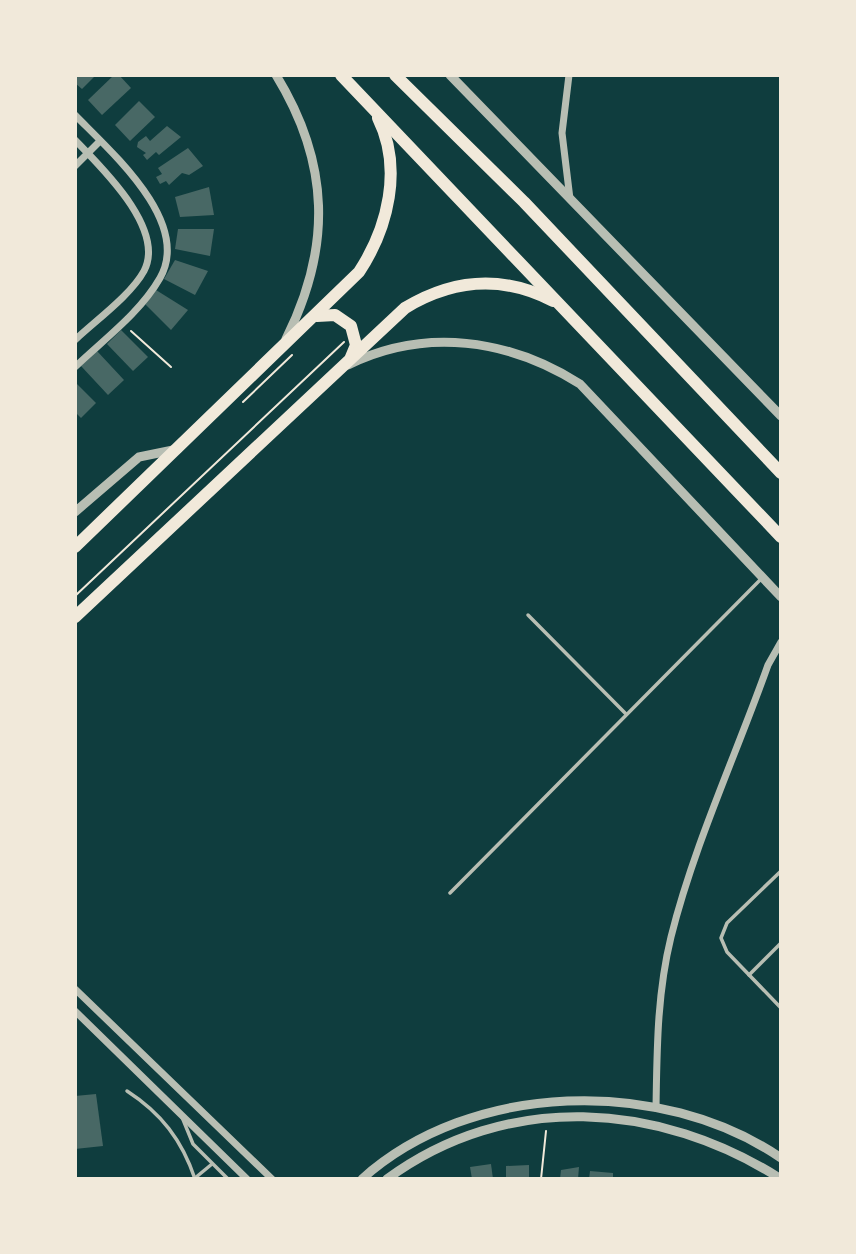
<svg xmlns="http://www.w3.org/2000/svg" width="856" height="1254" font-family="Montserrat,sans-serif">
<rect width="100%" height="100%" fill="#0f3d3e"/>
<g fill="#486865">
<polygon points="75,75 96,75 82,89 75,83"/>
<polygon points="114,75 119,75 131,88 102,115 88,100"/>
<polygon points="139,101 155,117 130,141 115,125"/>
<polygon points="167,126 181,137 159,155 156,152 147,160 143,155 146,153 137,147 138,142 146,136 150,141"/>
<polygon points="188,148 203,166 189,175 182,173 169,185 166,181 160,184 156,177 162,174 158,168"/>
<polygon points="209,187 214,215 180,217 175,197"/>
<polygon points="178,229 214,229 210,256 175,249"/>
<polygon points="175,260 208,271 195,295 164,279"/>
<polygon points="156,290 188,310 171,330 145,304"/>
<polygon points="121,330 148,357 133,371 107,344"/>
<polygon points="97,351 124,380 108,395 81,366"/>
<polygon points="75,382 96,403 81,418 75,412"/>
<polygon points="96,1094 103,1146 75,1149 75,1096"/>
<polygon points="491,1164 493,1179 472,1179 470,1167"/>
<polygon points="529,1165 529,1179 506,1179 506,1166"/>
<polygon points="579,1167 578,1179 560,1179 561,1170"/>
<polygon points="590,1171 613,1173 613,1179 589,1179"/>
</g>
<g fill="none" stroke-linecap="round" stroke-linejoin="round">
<g stroke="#f1e9da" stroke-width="2">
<polyline points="131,331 171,367"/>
<polyline points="243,402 292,355"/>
<polyline points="75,596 344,342"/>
<polyline points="541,1179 546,1131"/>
</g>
<g stroke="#b8beb3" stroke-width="3.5">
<polyline points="528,615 626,714"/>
<polyline points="781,871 727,923 721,938 727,952 781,1008"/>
<polyline points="450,893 761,579"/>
<polyline points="749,975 781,943"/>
<path d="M127,1091C161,1113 182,1140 195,1179"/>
<polyline points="182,1117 193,1144 228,1179"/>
<polyline points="195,1178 212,1164"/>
</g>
<g stroke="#b8beb3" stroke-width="7">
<polyline points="569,75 562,133 570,199"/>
<path d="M75,115C111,152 192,222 160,278C140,313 103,340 75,367"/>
<path d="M75,140C102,168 166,229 144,271C131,295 95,321 75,340"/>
<polyline points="75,166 100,141"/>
<polyline points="75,989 272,1179"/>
<polyline points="75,1011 247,1179"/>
<path d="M656,1108C657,1050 657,994 671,937C694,845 736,755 768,665L781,642"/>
</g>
<g stroke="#b8beb3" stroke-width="9">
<path d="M276,75C330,163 332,247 286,339"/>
<polyline points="450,75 781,416"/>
<path d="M348,365C425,327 509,339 580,384L781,597"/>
<polyline points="75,512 139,457 178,449"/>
<path d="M362,1179C471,1081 661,1076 781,1158"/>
<path d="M387,1179C507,1091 659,1101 781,1179"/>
</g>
<g stroke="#f1e9da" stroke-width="12">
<polyline points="341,75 781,537"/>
<polyline points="395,75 524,202 781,473"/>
<polyline points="317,316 335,315 351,326 356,345 351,357"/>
<path d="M75,547L359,272C388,228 403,168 378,118"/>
<path d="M75,617L405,308C453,279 503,275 553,301"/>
</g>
</g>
<rect width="856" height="1254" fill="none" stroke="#f1e9da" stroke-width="154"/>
</svg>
